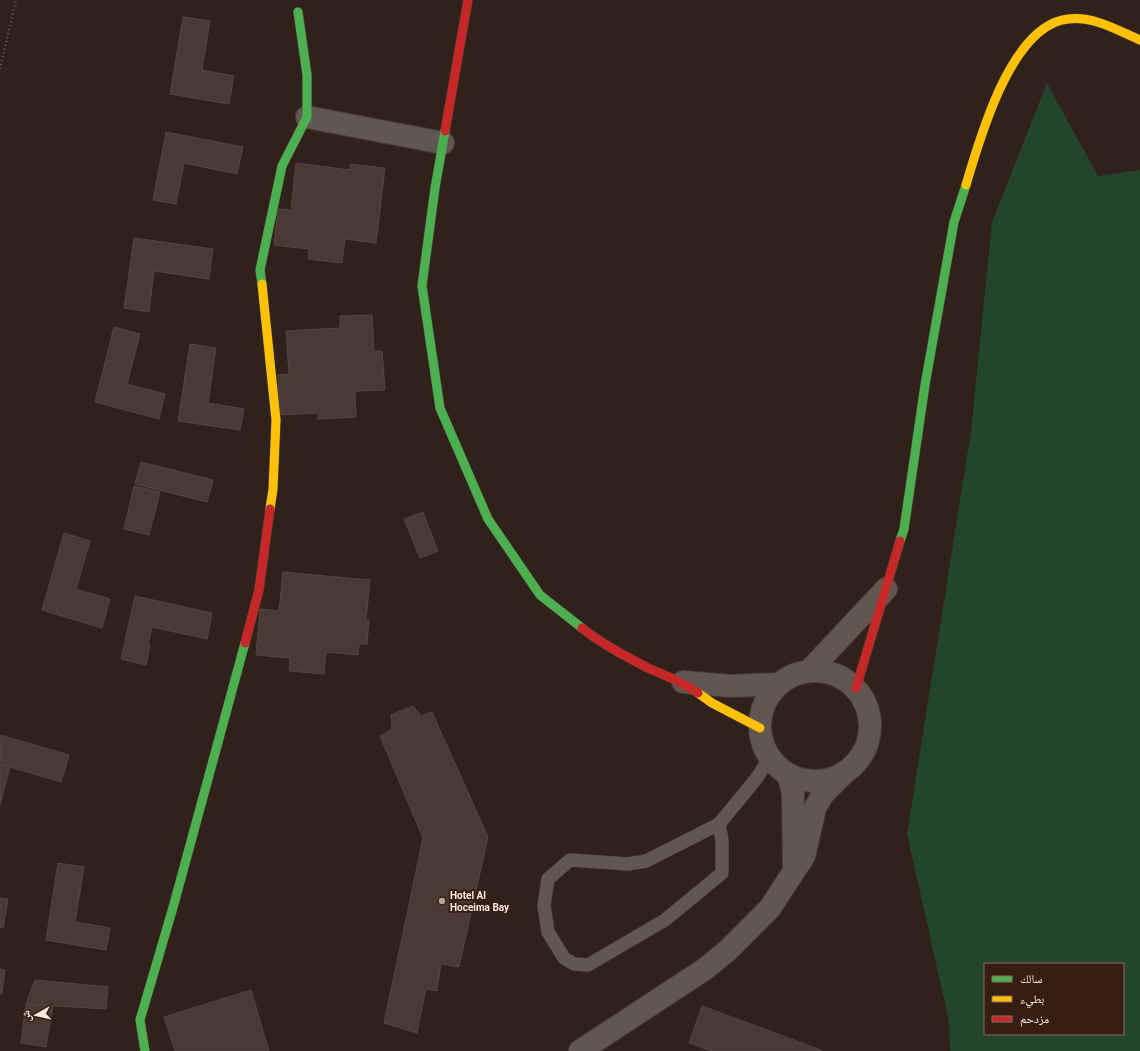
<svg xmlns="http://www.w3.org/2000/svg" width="1140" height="1051" font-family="Roboto,'Noto Naskh Arabic',sans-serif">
<rect width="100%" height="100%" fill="#30211b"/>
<path fill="#23452c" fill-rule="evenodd" d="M1047,83L1098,176L1140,170V1051H950L949,1021L907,834L971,431L992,222ZM985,964H1123V1034H985Z"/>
<g fill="#4b3a33" stroke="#534641">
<polygon points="183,17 210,21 202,70 234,76 229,104 170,94"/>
<polygon points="166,132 243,147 237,174 184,163 176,204 153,200"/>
<polygon points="296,163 350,170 350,164 385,168 376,243 345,239 342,263 308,259 309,249 274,245 278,209 291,210"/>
<polygon points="134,238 213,249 209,279 154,271 149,312 124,308"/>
<polygon points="372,315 374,351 382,351 385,390 355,391 356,417 318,419 318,413 280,415 278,375 289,374 286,331 340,328 340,316"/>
<polygon points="114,327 140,334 127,384 165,394 159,419 95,402"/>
<polygon points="190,344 216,348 208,403 244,409 240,430 178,421"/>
<polygon points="141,462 213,480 207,502 135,484"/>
<polygon points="134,486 160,492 149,535 124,529"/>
<polygon points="423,512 438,551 420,558 404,519"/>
<polygon points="64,533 90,541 76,589 110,599 102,628 42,610"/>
<polygon points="283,572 370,580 366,620 369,620 367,644 359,644 358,655 326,652 324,674 289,671 290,658 256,655 260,609 279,611"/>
<polygon points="135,596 212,613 207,639 152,627 148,645 150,645 146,665 121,659"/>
<polygon points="413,706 421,716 432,712 488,837 459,967 441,964 437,991 426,989 417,1033 384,1023 423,838 380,736 392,729 391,715"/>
<polygon points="0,735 69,755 61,782 0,764"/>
<polygon points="0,764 10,767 0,805"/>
<polygon points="58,863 84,867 75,922 110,928 106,950 46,940"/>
<polygon points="0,898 8,899 3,928 0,927"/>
<polygon points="0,969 5,970 2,994 0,994"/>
<polygon points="35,980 108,987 106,1009 26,1004"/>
<polygon points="251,990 269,1051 175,1051 164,1017"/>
<polygon points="26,1004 53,1006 46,1047 21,1043"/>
<polygon points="702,1006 821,1050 821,1051 711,1051 689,1043"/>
</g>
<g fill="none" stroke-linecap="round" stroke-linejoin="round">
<g stroke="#483b37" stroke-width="14">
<polyline id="lane" points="719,824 722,840 722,873 665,920 588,965 574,964 564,958 548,932 544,906 548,879 570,860 628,864 646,861 719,824 756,779 770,758"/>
</g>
<g stroke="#483b37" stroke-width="24">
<g id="street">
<polyline points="307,117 443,143"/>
<polyline points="810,670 886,589"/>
<circle cx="815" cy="726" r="55"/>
<polyline points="683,682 731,686 779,684"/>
<polyline points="788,774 793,793 794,866"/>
<polyline points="580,1051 705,969 727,951 770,908 804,856 815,808 823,794 842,775"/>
</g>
</g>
<g stroke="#483b37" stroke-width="10">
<g id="fast">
<polyline points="445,131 435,188 422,286 440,408 488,519 540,595 582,628"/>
<polyline points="262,284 260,270 282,166 307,117 307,75 298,12"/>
<polyline points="900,541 904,529 925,385 954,222 966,185"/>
<polyline points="145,1051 140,1020 174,904 245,643"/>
</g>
</g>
<g stroke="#483b37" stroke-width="10">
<g id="slow">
<path d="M966,185C980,138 1011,25 1068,19C1094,16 1117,30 1140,40"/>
<polyline points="262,284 276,420 273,489 270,509"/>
<polyline points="698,693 712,703 760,728"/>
</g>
</g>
<g stroke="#483b37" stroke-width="10">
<g id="jam">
<polyline points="445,131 468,0"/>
<path d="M582,628C602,644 625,656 648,668C666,676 681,681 698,693"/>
<polyline points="245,643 259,590 270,509"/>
<polyline points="856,688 900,541"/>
</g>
</g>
<polyline stroke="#665b56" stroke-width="2.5" stroke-dasharray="1 3" stroke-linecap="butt" points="0,69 16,0"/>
<use href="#lane" stroke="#625652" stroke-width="13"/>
<use href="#street" stroke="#625652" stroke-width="22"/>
<use href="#fast" stroke="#4caf50" stroke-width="9"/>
<use href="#slow" stroke="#ffc107" stroke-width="9"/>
<use href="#jam" stroke="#c62828" stroke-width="9"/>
</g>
<circle fill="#b5a39c" stroke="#381d13" stroke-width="1.5" cx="442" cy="901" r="4"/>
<g text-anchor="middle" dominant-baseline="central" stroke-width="4" stroke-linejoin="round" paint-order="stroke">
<g font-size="10" font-weight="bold" fill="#fce9e2" stroke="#381d13" text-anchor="start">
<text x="450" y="895">Hotel Al<tspan x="450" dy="12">Hoceima Bay</tspan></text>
</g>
</g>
<rect x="984" y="963" width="140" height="72" fill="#381d13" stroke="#866f66"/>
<rect x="992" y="976" width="20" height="6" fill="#4caf50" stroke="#866f66"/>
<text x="1020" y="983" font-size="12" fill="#fce9e2">سالك</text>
<rect x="992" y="996" width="20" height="6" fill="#ffc107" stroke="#866f66"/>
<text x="1020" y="1003" font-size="12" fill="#fce9e2">بطيء</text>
<rect x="992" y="1016" width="20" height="6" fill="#c62828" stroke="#866f66"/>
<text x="1020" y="1023" font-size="12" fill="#fce9e2">مزدحم</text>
<g transform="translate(36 1015) rotate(262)" stroke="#381d13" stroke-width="3" paint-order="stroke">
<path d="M0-3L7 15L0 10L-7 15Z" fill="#fce9e2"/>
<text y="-6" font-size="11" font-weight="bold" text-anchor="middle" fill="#fce9e2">ش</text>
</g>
</svg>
